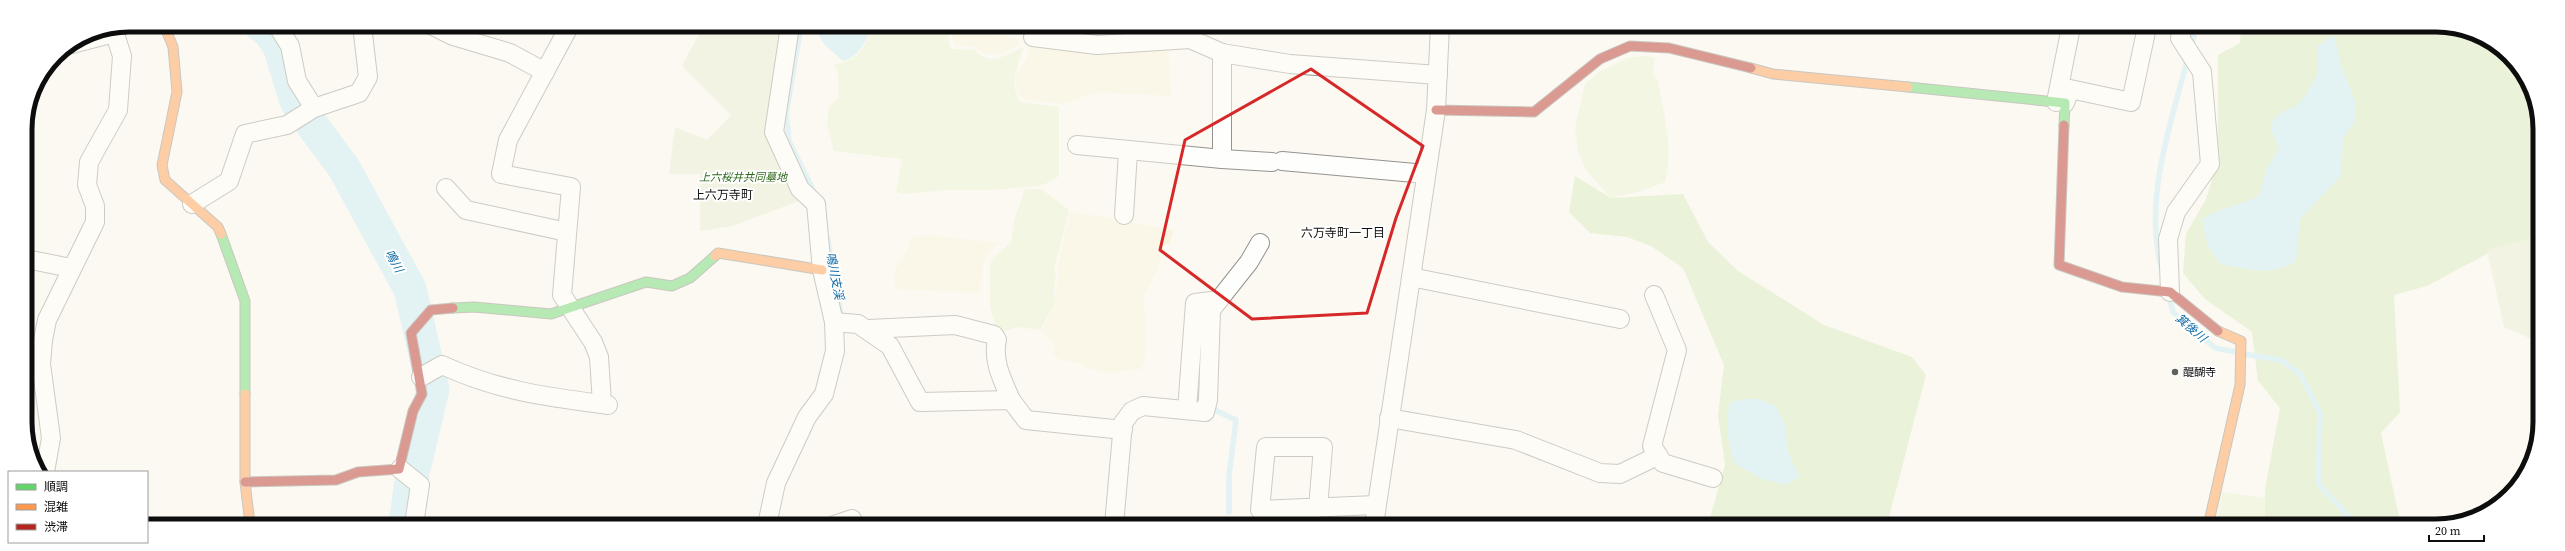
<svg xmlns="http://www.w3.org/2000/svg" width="2565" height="551" font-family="'Source Serif 4','Noto Sans JP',serif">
<rect width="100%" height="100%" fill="#fbf9f1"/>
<g fill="#f8f4dd">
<polygon points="949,26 984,26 989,33 1018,39 1020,44 1000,55 983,53 974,47 955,45"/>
<polygon points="1030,44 1168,45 1171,96 1098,92 1061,104 1023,99 1017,93 1016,76 1027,59"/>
<polygon points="1070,211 1173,230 1170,243 1163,245 1157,270 1143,297 1146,318 1145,361 1141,369 1108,373 1088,368 1078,363 1060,360 1053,354 1054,343 1041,331 1056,303 1055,293 1059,276 1057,269"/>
<polygon points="930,235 999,243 989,251 984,262 979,293 897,289 894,284 895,270 908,249 910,239 915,236"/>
</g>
<g fill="#e6f1d0">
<path d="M874,26H946L951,49L975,50C989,67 1008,55 1023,47C1018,69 1008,80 1020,102L1059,107V176L1043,185L992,190H944L907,194L896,192L902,159L834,151L827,124L829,107L839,98L838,73L834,65C863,57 861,51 874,26Z"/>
<path d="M1645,56L1654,58L1653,74L1658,81C1664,118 1674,145 1665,182L1641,191L1611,198L1586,170L1578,150L1575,128L1585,84L1599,72L1627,58Z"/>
<path d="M1025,189H1041L1069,210L1054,269C1059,280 1050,290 1056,301L1040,330L1018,327L998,333L990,307V265L994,258L1011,242L1014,221Z"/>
<polygon points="2222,492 2279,500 2293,526 2216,526"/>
</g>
<g fill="#d6e9be">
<polygon points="2241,27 2456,27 2509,55 2538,109 2538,241 2494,250 2427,286 2394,295 2400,412 2381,433 2401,526 2265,526 2265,489 2280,408 2258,381 2252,332 2205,299 2183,273 2186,234 2206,199 2218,160 2218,55 2240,43"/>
<polygon points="1575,176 1611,198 1683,194 1708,242 1738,271 1824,325 1912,357 1926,375 1887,525 1795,525 1779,518 1772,525 1708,525 1725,465 1718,415 1724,365 1683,268 1651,246 1627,237 1590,233 1569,212"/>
</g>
<g fill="#e8ecd5">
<polygon points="718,25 782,26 768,127 802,200 733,226 700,231 700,174 669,174 675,127 707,140 731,115 682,66 701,30 717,32"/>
<polygon points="2538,236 2538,342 2504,327 2487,250"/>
</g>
<g fill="#c6e8f7">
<path d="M816,26H873C865,41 861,56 843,61L824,44L816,30Z"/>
<polygon points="988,26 1020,26 1020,33 1010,34"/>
<path d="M2334,35L2341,65L2356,104L2354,124L2343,138L2341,176L2300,219L2296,262C2267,276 2251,270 2221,264L2208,247L2202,220C2218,207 2241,206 2259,196L2267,167L2279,149L2271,130L2273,119L2282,112L2295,107L2305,96L2318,73V46Z"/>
<path d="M1743,399H1759L1776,406L1786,427L1787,447L1792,462L1800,476L1786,485L1762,479L1734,463C1729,443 1723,422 1731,402Z"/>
</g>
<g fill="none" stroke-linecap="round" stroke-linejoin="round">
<g stroke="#c6e8f7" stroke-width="5.5">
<polyline points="801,26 786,114 789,141 815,194"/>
<polyline points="2191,48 2196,27"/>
<polyline points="827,236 842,320"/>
<path d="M2162,271C2143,200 2170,126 2188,58"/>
<polyline points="2170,300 2173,312 2215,348 2236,352"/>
<polyline points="1201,342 1198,402 1236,420 1229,476 1229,512"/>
<polyline points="2244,354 2281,360 2300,374 2320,413 2318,483 2357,526"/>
<polyline points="968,524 969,525"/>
</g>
<polyline stroke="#c6e8f7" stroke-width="33" points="260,25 269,32 279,46 295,98 301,110 344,168 410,289 433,389 411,482 405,524"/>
<g stroke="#949390" stroke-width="20">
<g id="street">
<polyline points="277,25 290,46 297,81 314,108"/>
<polyline points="431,25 453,36 510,53 545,72"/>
<polyline points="570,25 508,140 501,174 571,187 562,295 593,342 599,357 602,404"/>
<polyline points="1033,37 1097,45 1190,39 1222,53 1290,64 1438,75"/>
<polyline points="72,44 114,33"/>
<polyline points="2056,102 2071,27"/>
<polyline points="2065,103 2070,89 2131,102 2147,27"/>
<polyline points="1077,145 1222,159 1222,53"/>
<polyline points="1222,159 1272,162"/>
<polyline points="1282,161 1426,174"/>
<polyline points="446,188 466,210 567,232"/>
<polyline points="192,204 229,181 245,134 287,125 314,108 359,93 368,77 362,25"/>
<polyline points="1124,215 1128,152"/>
<polyline points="26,259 71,268"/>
<polyline points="1411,277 1620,319"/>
<polyline points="2170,292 2168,239 2176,212 2210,164 2202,72 2180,38 2183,27"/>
<polyline points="1654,295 1677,350 1652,446 1663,463 1713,478"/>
<polyline points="834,322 858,324 890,346 920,402 1011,400 1026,420 1123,430"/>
<path d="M868,329L955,325L994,335L997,340C992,361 1003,381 1011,400"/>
<path d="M421,377L442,365C498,391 548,397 608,405"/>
<polyline points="1187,410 1195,303 1219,300"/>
<polyline points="1389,418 1516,440 1600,473 1620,474 1657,456"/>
<polyline points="400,469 420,485 414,524"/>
<polyline points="45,472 51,438 41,364 43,340 47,320 95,222 95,206 87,185 89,162 118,110 122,56 113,28"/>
<polyline points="1318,508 1323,447 1266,447 1260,510 1376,505"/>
<polyline points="767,525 776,483 807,417 824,394 835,351 834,322 822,270 816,204 800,189 774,132 790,26"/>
<polyline points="834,525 852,519 855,525"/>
<polyline points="1114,525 1123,423 1132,411 1143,406 1205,412 1208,400 1211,310 1249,262 1260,243"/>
<polyline points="1374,525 1436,110 1440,26"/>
</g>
</g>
<g stroke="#8b8a86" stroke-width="11">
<g id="fast">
<polyline points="1908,87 2065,103 2064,125"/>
<polyline points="221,234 245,301 245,394"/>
<polyline points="453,308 474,307 551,314 646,282 672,286 690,278 715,256"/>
</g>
</g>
<g stroke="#8b8a86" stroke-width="11">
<g id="slow">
<polyline points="164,25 173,47 177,92 162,165 165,180 218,227 221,234"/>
<polyline points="1751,68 1773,74 1908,87"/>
<polyline points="715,256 718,253 822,270"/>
<polyline points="245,394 245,482 250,524"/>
<polyline points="2208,526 2240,385 2241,341 2218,331"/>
</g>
</g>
<g stroke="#8b8a86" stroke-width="11">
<g id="jam">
<polyline points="1436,110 1534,112 1600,59 1630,46 1669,48 1751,68"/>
<polyline points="2064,125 2059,265 2122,287 2170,292 2218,331"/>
<polyline points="245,482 336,480 358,472 399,469 413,411 422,394 411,333 431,310 453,308"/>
</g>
</g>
<use href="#street" stroke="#fefefd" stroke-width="18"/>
<use href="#fast" stroke="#63d668" stroke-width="9"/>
<use href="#slow" stroke="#ff974d" stroke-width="9"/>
<use href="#jam" stroke="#b3261e" stroke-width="9"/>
</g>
<path d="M0 0H2565V551H0ZM1311,69L1423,146L1396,218L1367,313L1252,319L1160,250L1185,140Z" fill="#fbf9f1" fill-opacity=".55" fill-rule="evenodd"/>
<path fill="none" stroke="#d62828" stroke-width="3" stroke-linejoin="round" d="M1311,69L1423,146L1396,218L1367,313L1252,319L1160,250L1185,140Z"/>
<circle fill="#60605d" stroke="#fff" stroke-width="1.5" cx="2175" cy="372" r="4"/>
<g text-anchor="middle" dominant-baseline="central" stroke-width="4" stroke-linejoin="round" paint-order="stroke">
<g font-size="11" font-style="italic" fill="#2e681b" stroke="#fff">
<text x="743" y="177">上六桜井共同墓地</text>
</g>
<g font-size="11" fill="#0d0d0d" stroke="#fff" text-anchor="start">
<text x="2183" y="372">醍醐寺</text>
</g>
<g font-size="12" fill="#0d0d0d" stroke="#fff">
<text x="723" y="195">上六万寺町</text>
<text x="1343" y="233">六万寺町一丁目</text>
</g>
<g font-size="12" font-style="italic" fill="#116ba4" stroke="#fff">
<text transform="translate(394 261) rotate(61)">鳴川</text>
<text transform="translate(835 276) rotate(79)">鳴川支渓</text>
<text transform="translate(2191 328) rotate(41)">箕後川</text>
</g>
</g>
<path d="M0 0H2565V551H0ZM129 32H2436A97 97 0 0 1 2533 129V422A97 97 0 0 1 2436 519H129A97 97 0 0 1 32 422V129A97 97 0 0 1 129 32Z" fill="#fff" fill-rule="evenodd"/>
<path fill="none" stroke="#0d0d0d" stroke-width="5" d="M129 32H2436A97 97 0 0 1 2533 129V422A97 97 0 0 1 2436 519H129A97 97 0 0 1 32 422V129A97 97 0 0 1 129 32Z"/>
<rect x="8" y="471" width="140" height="72" fill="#ffffff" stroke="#9e9e9e"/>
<rect x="16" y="484" width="20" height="6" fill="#63d668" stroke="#9e9e9e"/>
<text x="44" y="491" font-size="12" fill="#0d0d0d">順調</text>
<rect x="16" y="504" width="20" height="6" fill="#ff974d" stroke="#9e9e9e"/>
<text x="44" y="511" font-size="12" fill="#0d0d0d">混雑</text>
<rect x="16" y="524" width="20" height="6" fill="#b3261e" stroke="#9e9e9e"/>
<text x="44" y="531" font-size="12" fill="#0d0d0d">渋滞</text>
<path d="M2429 535v6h55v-6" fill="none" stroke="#0d0d0d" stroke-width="2"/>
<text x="2435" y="535" font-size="12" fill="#0d0d0d" stroke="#ffffff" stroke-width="3" paint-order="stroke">20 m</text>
</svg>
